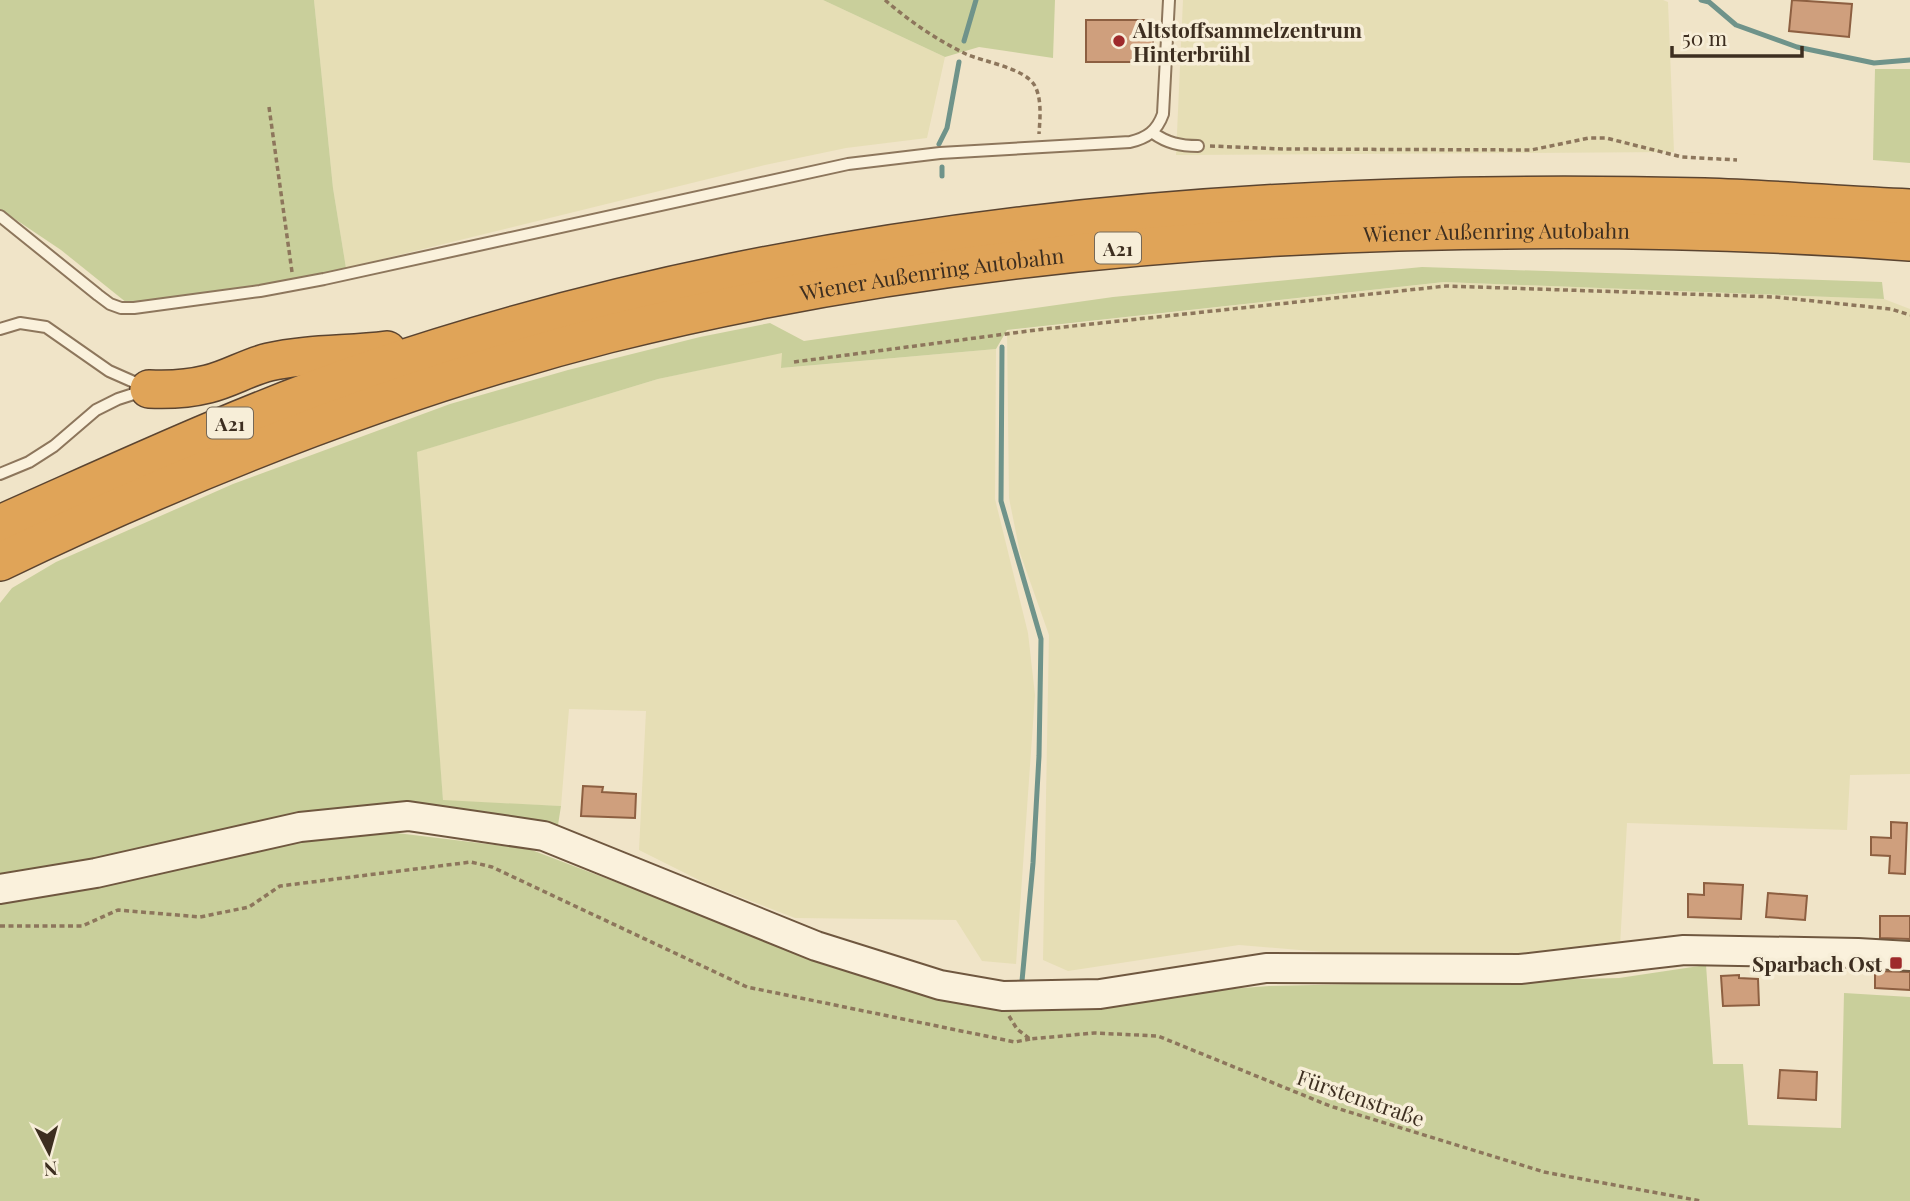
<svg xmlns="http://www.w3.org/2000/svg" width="1910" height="1201" font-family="'Playfair Display',serif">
<rect width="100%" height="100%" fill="#f0e4c8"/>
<g fill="#e6deb5">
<polygon points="314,0 823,0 945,57 927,138 846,148 765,165 346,268 333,188"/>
<polygon points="1183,0 1663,0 1668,2 1674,152 1176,155"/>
<polygon points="1444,282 1884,299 1910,309 1910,774 1850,775 1847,830 1627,823 1620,946 1509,955 1335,953 1239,945 1068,971 1043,960 1049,635 1020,553 1009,498 1007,331"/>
<polygon points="996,349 995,499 1028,633 1035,695 1016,964 982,961 956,920 795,918 709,885 639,850 646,711 569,709 561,806 443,801 416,452 658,379 782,352 782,368"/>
</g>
<g fill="#c9cf9b">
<polygon points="0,0 314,0 333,188 346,268 284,281 127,303 61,250 0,209"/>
<polygon points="823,0 1055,0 1053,58 979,47 945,57"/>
<polygon points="1875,69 1910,69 1910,163 1873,160"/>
<polygon points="1422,267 1882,282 1884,299 1444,282 1007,330 996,349 781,368 782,353 658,379 417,452 443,800 561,806 558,825 407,809 0,878 0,603 12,588 56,562 233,484 450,404 568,370 700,337 770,323 804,341 1113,297"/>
<polygon points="364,829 529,849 876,981 998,1007 1269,986 1619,978 1706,965 1713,1064 1743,1064 1748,1125 1841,1128 1844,993 1910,997 1910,1201 0,1201 0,896"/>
</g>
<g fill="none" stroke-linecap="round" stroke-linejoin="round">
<g stroke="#6f938a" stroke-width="5">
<polyline points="1701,0 1709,2 1736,25 1797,47 1874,63 1910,60"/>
<polyline points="964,41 976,0"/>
<polyline points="939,144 947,128 959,62"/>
<polyline points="942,167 942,176"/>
<polyline points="1002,347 1001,501 1041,639 1039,756 1033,863 1022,981"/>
</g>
</g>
<g fill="#cf9f7d" stroke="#8d5f41" stroke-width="2">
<polygon points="1792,0 1852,4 1849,37 1789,31"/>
<rect x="1086" y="20" width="67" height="42"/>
<polygon points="583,786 603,787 602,792 636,794 635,818 581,816"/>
<polygon points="1891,822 1907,823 1905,874 1889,873 1890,856 1871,855 1871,837 1891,838"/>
<polygon points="1704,883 1743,885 1741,919 1688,917 1688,894 1704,895"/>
<polygon points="1768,893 1807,896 1805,920 1766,917"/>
<polygon points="1880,916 1910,916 1910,939 1880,938"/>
<polygon points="1875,971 1910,972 1910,990 1875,988"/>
<polygon points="1739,975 1739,978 1758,979 1759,1005 1723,1006 1721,976"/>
<polygon points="1780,1070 1817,1072 1816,1100 1778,1098"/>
</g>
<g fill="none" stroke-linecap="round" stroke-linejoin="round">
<g stroke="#8d765c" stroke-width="14">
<g id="lane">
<path d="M1153,133C1167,143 1180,146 1198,146"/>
<path d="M0,216L98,295L110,304L121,308H134L260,291L324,279L848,164L940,153L1130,142C1147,138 1157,131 1163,114L1169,0"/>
<polyline points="0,329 20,323 46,327 109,371 143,386"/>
<polyline points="0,474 29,462 54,446 96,410 118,399 146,390"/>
</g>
</g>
<g stroke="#6f573f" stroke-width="32">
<polyline id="secondary" points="0,889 96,873 300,827 408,816 544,836 816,946 940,985 1003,996 1100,994 1266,968 1520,969 1684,950 1858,953 1910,956"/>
</g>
<g stroke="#5b4430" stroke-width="40">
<g id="highway">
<path d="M149,389C169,390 188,389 208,384C229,379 248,367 269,362C308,353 348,355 387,350"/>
<path d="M0,524C120,471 239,415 363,372C793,225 1251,186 1704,197C1772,199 1841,205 1910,208"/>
<path id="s1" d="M0,562C195,468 398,388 608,334C867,269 1132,240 1398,232C1569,227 1739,229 1910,242"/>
</g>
</g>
<g stroke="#8d765c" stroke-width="3.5" stroke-dasharray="5 3.5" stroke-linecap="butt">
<path d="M885,0C909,21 937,40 966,54C984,62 1025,68 1035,86C1042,100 1040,118 1039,134"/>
<polyline points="269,107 292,272"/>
<polyline points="1210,146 1283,149 1531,150 1589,138 1606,138 1682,157 1737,160"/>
<polyline points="794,362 1036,330 1446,286 1775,297 1891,309 1910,315"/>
<polyline points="0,926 82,926 118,910 200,917 249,907 280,886 471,862 492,867 747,987 1015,1042 1030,1039"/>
<polyline points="1009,1016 1017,1029 1030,1039 1094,1033 1158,1036 1330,1106 1544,1172 1701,1201"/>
</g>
<use href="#lane" stroke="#faf1dc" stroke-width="10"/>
<use href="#secondary" stroke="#faf1dc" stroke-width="28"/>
<use href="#highway" stroke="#e0a458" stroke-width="37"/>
</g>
<g fill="#9e2a2b" stroke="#f7eed8" stroke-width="2.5">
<circle cx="1119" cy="41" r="7"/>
<rect x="1889" y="956" width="14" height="14" rx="3.5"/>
</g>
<g text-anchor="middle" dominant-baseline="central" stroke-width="7" stroke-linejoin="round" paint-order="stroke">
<g fill="#f7eed8" stroke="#756857" stroke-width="2">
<rect x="1095" y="232.5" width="46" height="31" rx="5"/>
<rect x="207" y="407.5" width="46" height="31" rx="5"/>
</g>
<g font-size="19" font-weight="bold" fill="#3d2e20">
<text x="1118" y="248">A21</text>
<text x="230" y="423">A21</text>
</g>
<g font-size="21" font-weight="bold" fill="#3d2e20" stroke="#f7eed8" text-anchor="start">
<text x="1133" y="29">Altstoffsammelzentrum<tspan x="1133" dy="24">Hinterbrühl</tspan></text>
<text x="1882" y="963" text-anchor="end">Sparbach Ost</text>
</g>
<g font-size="21" fill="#3d2e20" stroke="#f7eed8">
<text stroke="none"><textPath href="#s1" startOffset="1547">Wiener Außenring Autobahn</textPath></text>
<text stroke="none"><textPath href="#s1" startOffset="980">Wiener Außenring Autobahn</textPath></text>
<text transform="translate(1361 1097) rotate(19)">Fürstenstraße</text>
</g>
</g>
<g transform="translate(49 1152) rotate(174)" stroke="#f7eed8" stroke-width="5" paint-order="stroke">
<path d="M0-5L12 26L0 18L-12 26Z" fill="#3d2e20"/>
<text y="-10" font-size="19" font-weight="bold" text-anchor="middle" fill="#3d2e20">N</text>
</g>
<path d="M1672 46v10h130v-10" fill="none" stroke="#3d2e20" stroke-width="3.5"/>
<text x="1682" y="46" font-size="21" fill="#3d2e20" stroke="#f7eed8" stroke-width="5" paint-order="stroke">50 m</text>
</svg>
